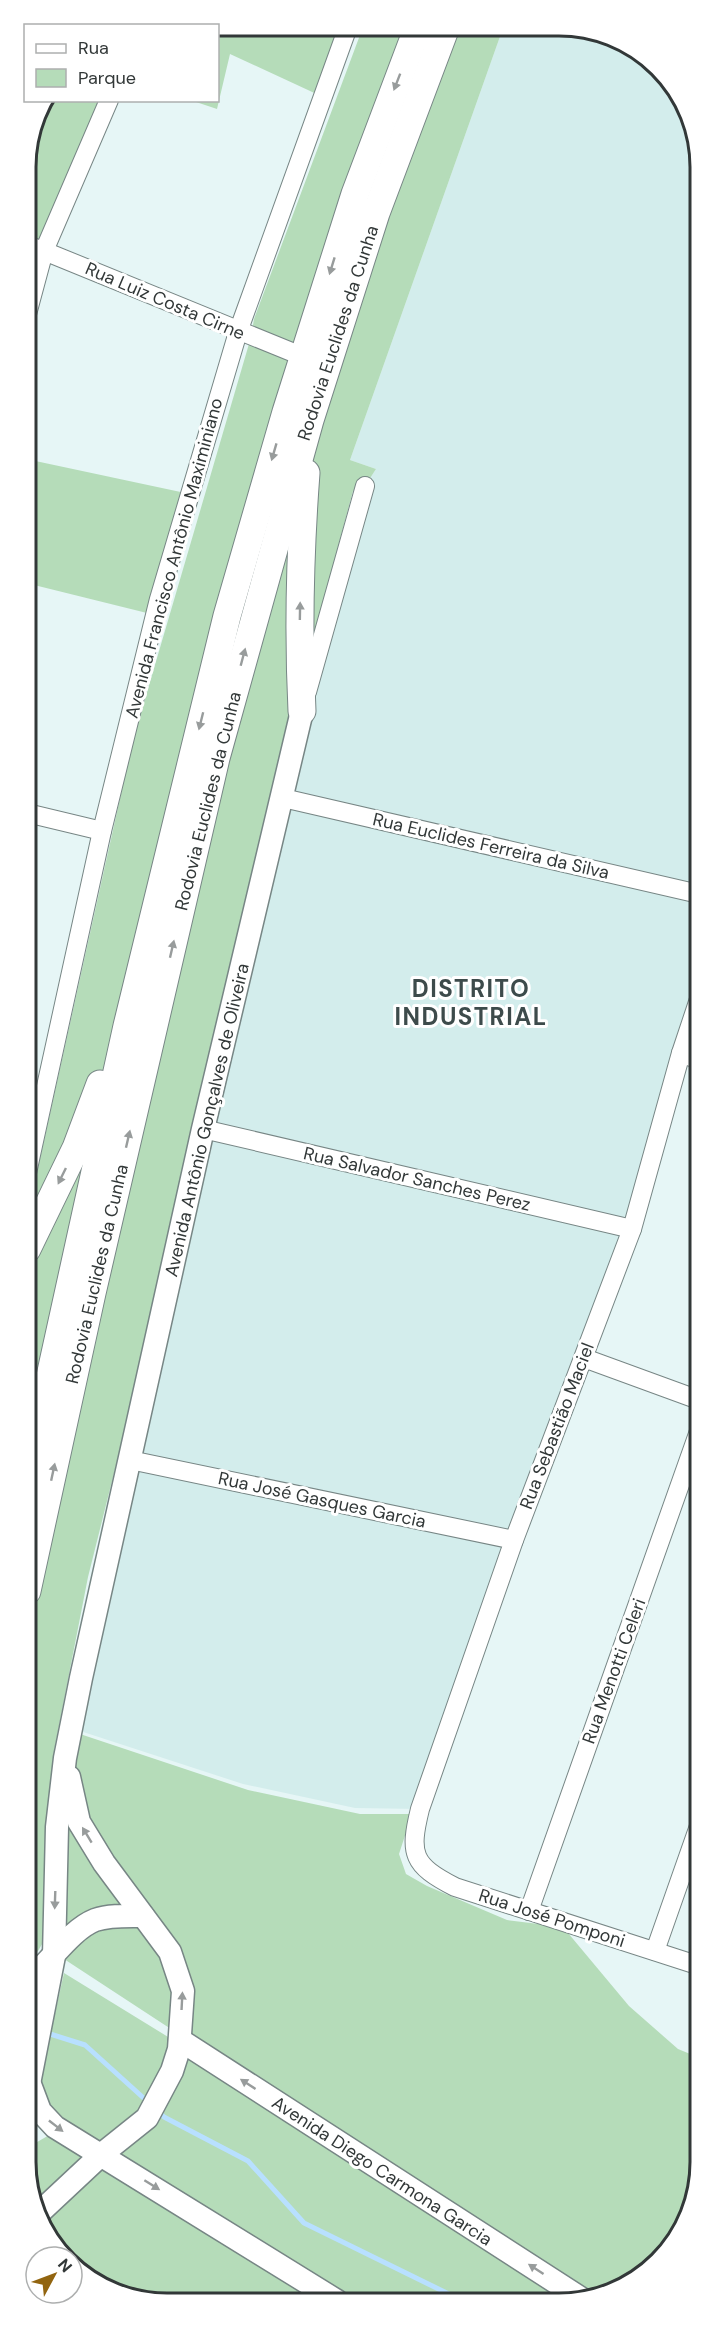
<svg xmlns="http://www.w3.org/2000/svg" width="726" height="2329" font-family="'DM Sans',sans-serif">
<rect width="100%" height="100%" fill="#e6f6f6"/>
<polygon fill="#d3edec" points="503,28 587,28 659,67 698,140 699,999 632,1229 420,1809 355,1808 243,1784 71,1728 130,1460 365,486 376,469 350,460"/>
<g fill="#b5dcb9">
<polygon points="218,26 348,27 323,97 230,54 217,109 193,101 218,100"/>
<polygon points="363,27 503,28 350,460 376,469 365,486 353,491 267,811 134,1393 88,1577 54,1751 44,1863 45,1939 38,1951 28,1958 27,1217 133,740 251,337 254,319"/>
<polygon points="44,101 109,101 26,318 26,158 36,112"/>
<polygon points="26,459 190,494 155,615 26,583"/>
<polygon points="77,1733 248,1790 360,1814 412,1814 399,1854 406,1874 427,1886 507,1920 563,1927 629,2006 678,2049 700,2058 700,2171 666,2255 630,2285 586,2301 346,2301 40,2104 42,2051 54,2018 64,1973 287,2110 287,2105 64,1959 63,1833"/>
<polygon points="51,2134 322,2301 139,2301 72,2265 72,2257 64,2257 28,2189 28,2163 32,2145"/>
</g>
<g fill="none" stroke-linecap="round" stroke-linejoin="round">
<g stroke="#b8e0ff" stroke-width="5">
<polyline points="44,2032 85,2045 148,2102"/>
<polyline points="157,2110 164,2117 248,2161 304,2223 463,2301"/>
</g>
<g stroke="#778685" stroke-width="20">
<g id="minor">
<polyline points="26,245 44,251 304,357"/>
<polyline points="26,318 44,251 109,100"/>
<polyline points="307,692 365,486"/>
<polyline points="283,798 699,894"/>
<polyline points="27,813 102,831"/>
<path d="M699,999L681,1053L632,1229L514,1540L420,1809C409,1854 412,1865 455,1887L700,1966"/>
<polyline points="681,1053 699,1060"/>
<polyline points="203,1129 632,1229"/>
<polyline points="27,1173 102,831 159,599 238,332 348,27"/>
<polyline points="584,1358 699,1400"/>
<polyline points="130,1460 514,1540"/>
<polyline points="529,1911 699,1431"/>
<polyline points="655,1951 700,1823"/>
</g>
</g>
<g stroke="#778685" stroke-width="25">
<g id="major">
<path d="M28,1980C50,1963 70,1930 95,1920C110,1915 128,1916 143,1916"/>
<polyline points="180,2040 585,2301"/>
<polyline points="28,2079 40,2111 55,2127 337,2301"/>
<polyline points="28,2089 54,1956 57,1827 65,1758 81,1678 203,1129 302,711"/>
<polyline points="40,2212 102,2154 147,2118 172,2071 179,2049 183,1991 170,1952 104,1863 79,1822 69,1777"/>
</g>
</g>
<g stroke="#778685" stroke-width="29">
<g id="highway">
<path d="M302,711C298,631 300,552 306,473"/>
<polyline points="27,1249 76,1148 100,1084"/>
<polyline points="27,1481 127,1026 227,616 286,412 355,194 418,27"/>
<polyline points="27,1591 92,1293 216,758 310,420 376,213 446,27"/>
</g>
</g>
<use href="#minor" stroke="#fff" stroke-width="18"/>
<use href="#major" stroke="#fff" stroke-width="22"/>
<use href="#highway" stroke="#fff" stroke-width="27"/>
</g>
<defs><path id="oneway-solid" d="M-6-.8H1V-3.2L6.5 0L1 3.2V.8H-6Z" transform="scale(1.5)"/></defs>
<g fill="#989c9c">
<use href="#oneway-solid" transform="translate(397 82) rotate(111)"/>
<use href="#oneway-solid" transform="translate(332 266) rotate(107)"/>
<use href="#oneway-solid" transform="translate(274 452) rotate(106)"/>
<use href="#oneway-solid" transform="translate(300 611) rotate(-89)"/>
<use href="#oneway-solid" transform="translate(243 657) rotate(-75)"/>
<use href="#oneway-solid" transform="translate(201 721) rotate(104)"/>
<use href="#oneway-solid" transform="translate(172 949) rotate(-77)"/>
<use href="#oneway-solid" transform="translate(128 1139) rotate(-77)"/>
<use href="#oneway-solid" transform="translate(62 1176) rotate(116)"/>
<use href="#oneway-solid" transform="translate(53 1472) rotate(-78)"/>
<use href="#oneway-solid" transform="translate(87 1835) rotate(-121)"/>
<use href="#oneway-solid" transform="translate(55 1900) rotate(92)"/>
<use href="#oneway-solid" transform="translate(182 2001) rotate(-87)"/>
<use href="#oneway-solid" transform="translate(248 2084) rotate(-147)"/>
<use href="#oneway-solid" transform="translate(56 2126) rotate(38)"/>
<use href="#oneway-solid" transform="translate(152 2185) rotate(32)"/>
<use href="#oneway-solid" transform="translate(536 2269) rotate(-147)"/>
</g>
<g text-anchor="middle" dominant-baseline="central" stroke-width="6" stroke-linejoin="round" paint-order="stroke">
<g font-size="18" fill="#323838" stroke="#fff">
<text transform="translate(165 301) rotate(23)">Rua Luiz Costa Cirne</text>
<text transform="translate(338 333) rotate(-72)">Rodovia Euclides da Cunha</text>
<text transform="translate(174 558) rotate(-75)">Avenida Francisco Antônio Maximiniano</text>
<text transform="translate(208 801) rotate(-76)">Rodovia Euclides da Cunha</text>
<text transform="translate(491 846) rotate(13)">Rua Euclides Ferreira da Silva</text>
<text transform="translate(207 1120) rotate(-77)">Avenida Antônio Gonçalves de Oliveira</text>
<text transform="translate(417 1179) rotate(13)">Rua Salvador Sanches Perez</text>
<text transform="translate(97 1274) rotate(-77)">Rodovia Euclides da Cunha</text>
<text transform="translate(557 1426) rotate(-69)">Rua Sebastião Maciel</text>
<text transform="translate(322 1500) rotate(12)">Rua José Gasques Garcia</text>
<text transform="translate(614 1671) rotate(-70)">Rua Menotti Celeri</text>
<text transform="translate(552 1918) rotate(18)">Rua José Pomponi</text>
<text transform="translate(382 2171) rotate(33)">Avenida Diego Carmona Garcia</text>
</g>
<g font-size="24" font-weight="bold" letter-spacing="1.5" fill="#3d4b4b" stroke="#fff">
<text x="471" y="988">DISTRITO<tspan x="471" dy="28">INDUSTRIAL</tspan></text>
</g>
</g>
<path d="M0 0H726V2329H0ZM167 36H559A131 131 0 0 1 690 167V2162A131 131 0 0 1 559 2293H167A131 131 0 0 1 36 2162V167A131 131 0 0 1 167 36Z" fill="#fff" fill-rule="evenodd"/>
<path fill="none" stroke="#323838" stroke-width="3" d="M167 36H559A131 131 0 0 1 690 167V2162A131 131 0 0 1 559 2293H167A131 131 0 0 1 36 2162V167A131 131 0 0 1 167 36Z"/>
<rect x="24" y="24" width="195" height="78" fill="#ffffff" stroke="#adafaf" stroke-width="1.5"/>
<rect x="36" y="44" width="30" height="9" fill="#ffffff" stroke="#adafaf" stroke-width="1.5"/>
<text x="78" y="54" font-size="18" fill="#323838">Rua</text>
<rect x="36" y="69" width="30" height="18" fill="#b5dcb9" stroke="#adafaf" stroke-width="1.5"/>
<text x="78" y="84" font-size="18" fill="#323838">Parque</text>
<g transform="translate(54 2275) rotate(49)"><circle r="28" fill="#ffffff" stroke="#adafaf" stroke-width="1.5"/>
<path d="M0-4.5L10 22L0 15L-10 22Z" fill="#926510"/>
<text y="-9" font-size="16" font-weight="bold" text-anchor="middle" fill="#323838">N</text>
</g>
</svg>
